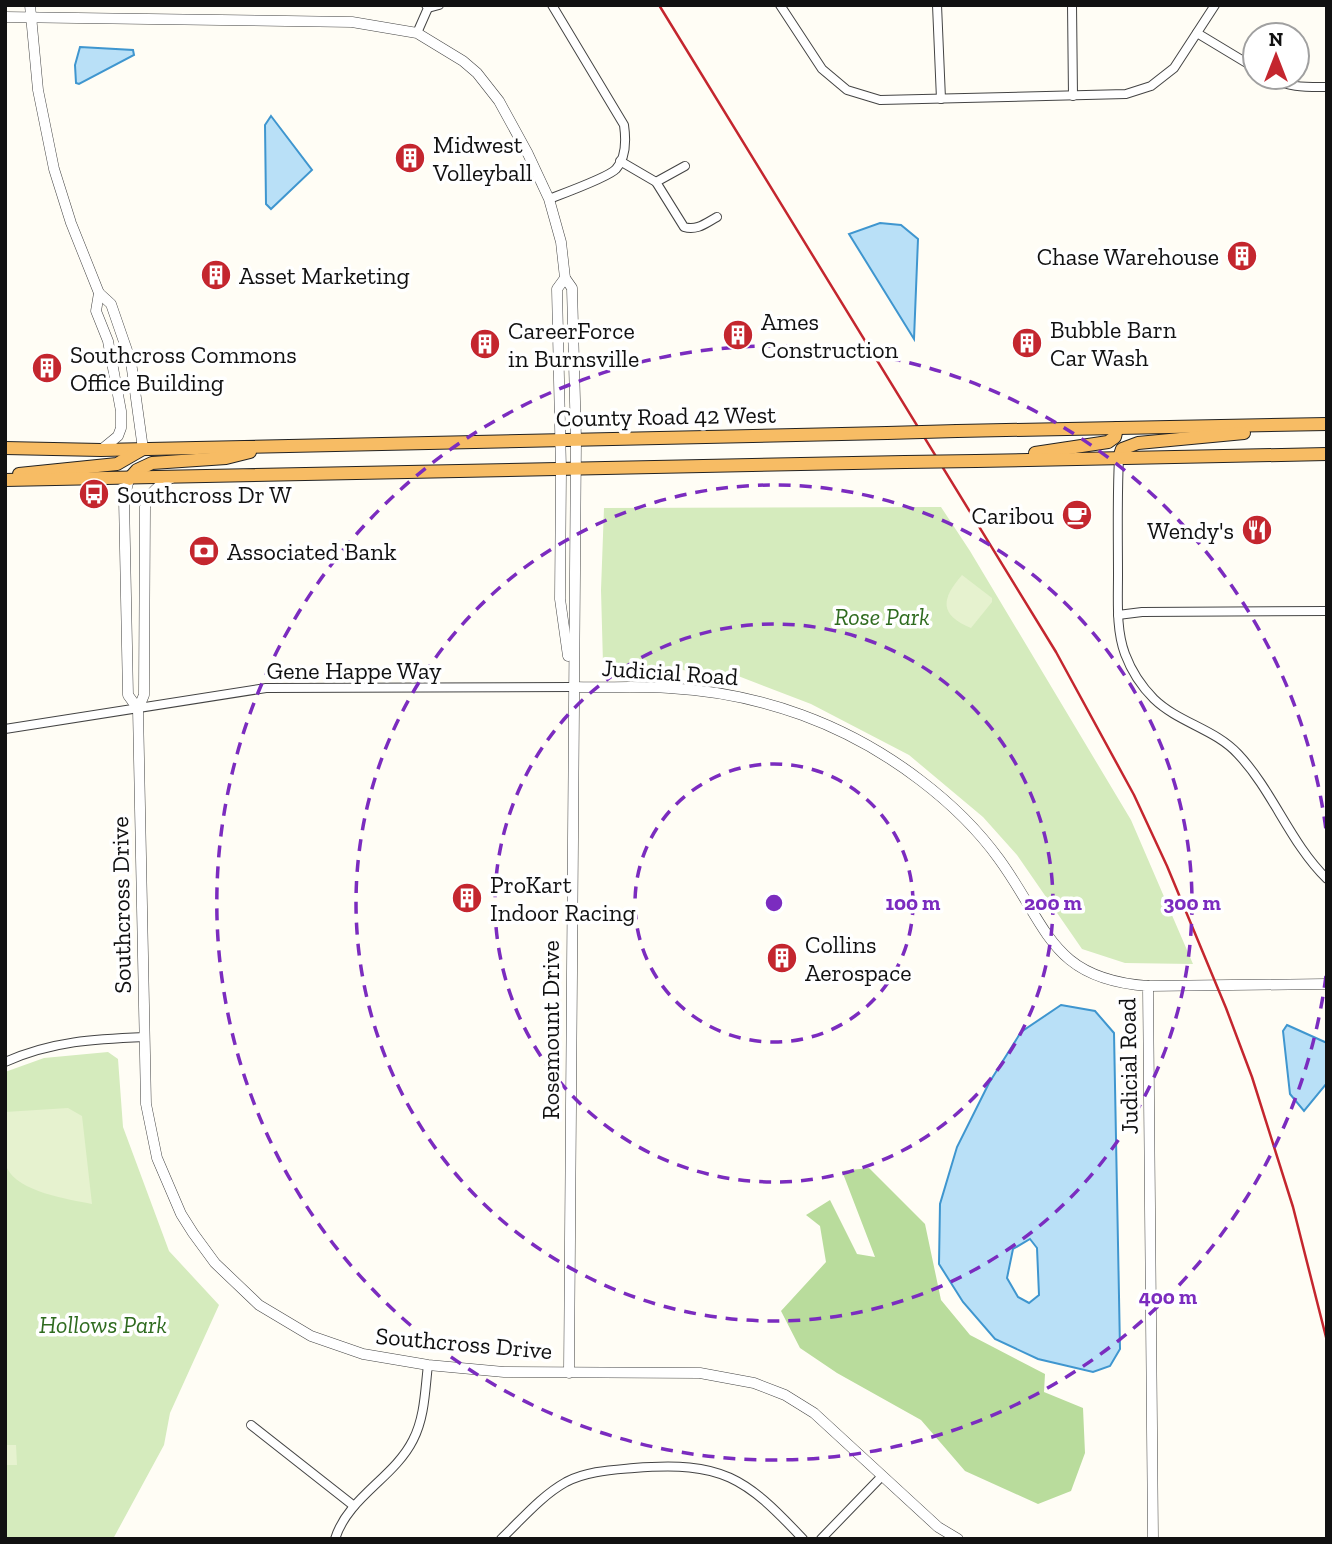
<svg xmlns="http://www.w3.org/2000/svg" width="1332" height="1544" font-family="'Zilla Slab',serif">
<rect width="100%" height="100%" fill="#fffdf5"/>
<g fill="#d5ebbd">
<polygon points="941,507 970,551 1131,820 1193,964 1125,963 1082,949 1017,855 983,817 909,755 811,704 733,674 603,664 601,590 604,508"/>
<polygon points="108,1052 118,1059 123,1127 169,1251 219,1305 170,1413 164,1445 113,1539 5,1539 5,1072 44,1058"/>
</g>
<polygon fill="#b9dc9c" points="869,1168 925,1224 941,1300 970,1335 1045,1374 1044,1392 1083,1408 1085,1453 1071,1491 1038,1504 965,1471 921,1420 837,1373 800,1348 781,1311 826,1262 820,1226 806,1215 830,1200 857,1254 875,1257 842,1171"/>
<g fill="#e6f2cf">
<path d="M962,575L992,598V602L971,628C939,615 941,599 962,575Z"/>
<path d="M68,1108L82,1116L92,1204C68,1199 18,1192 7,1168C2,1158 5,1125 5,1112Z"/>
<polygon points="5,1445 16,1445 17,1465 5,1465"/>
</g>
<g fill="#b9e0f7" stroke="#3f96cf" stroke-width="2" fill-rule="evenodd">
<polygon points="80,47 133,50 134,55 79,84 76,83 75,65"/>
<polygon points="271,116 312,170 271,209 266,204 265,125"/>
<polygon points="880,223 901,225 918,239 914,339 849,234"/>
<path d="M1061,1005L1095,1011L1114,1033L1120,1349L1110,1366L1093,1372L1038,1359L995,1339L963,1302L939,1264L940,1204L957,1147L989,1083L1021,1032ZM1030,1239L1037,1248L1039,1295L1029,1303L1018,1297L1007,1278L1013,1249Z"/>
<polygon points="1287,1025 1327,1043 1327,1083 1304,1111 1290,1094 1283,1031"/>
</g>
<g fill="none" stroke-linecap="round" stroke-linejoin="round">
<g stroke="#444" stroke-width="10">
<g id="minor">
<polyline points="780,5 822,69 847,90 880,100 1126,94 1151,86 1174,68 1215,5"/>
<polyline points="937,5 941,99"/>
<polyline points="1072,5 1073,96"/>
<polyline points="428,8 439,5"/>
<polyline points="417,33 428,8 426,5"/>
<polyline points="1197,33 1255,68"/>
<path d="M1270,77C1289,88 1306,87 1327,87"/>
<path d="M620,161L656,182L684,227C697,231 706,223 717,217"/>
<polyline points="656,182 685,166"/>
<path d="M549,199C562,194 609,177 616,169C627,157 626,139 624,125L552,5"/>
<path d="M1119,458C1117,497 1118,536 1118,575C1118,601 1116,630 1125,654C1131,670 1142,687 1154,699C1179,723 1215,729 1238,754C1273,791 1290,843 1327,879"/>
<polyline points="1118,615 1142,612 1327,611"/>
<polyline points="5,729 266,688 573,687"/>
<path d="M5,1062C52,1041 95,1039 145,1037"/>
<polyline points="251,1425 354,1506"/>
<path d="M335,1539C348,1497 394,1478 413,1440C425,1417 425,1389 428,1365"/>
<path d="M501,1539C522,1519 541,1496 566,1482C587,1471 612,1470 634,1468C722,1461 745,1477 803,1539"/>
<polyline points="821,1539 882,1476"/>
</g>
</g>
<g stroke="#444" stroke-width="11">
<g id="tertiary">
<polyline points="30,5 38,90 54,169 71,223 99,293 111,304 131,362 143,449"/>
<polyline points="5,17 352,22 417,33 463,61 477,73 499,101 528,154 549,199 561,242 565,278 572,288 576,439 569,1373"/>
<polyline points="565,278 557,289 561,470 560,599 568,656"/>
<polyline points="99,293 96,311 108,341 121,411 121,428 118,436 101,450"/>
<path d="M171,478C159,486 149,492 145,507L144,695L138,709L146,1104L157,1158L181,1214L193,1233L215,1263L259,1305L311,1336L363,1354L428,1365L504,1372L700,1373L754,1383L785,1395L814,1413L938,1527L958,1539"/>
<polyline points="129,479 124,499 128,695 138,709"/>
<path d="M573,687C605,688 637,686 669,688C761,693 847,724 920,780C949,802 978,830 999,859C1048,926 1050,979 1148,986L1153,1539"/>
<polyline points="1148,986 1327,984"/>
</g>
</g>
<g stroke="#222" stroke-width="14">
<g id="trunk">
<polyline points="957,431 1327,424"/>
<polyline points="5,448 101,450 887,433"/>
<polyline points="1035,453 1108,442 1115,437 1117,428"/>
<polyline points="1119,458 1122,449 1138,443 1244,433"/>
<polyline points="976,461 1327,454"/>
<polyline points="19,474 117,464 143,449"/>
<polyline points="129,479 137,470 152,463 226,458 250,452"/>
<polyline points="5,480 905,462"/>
</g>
</g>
<use href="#minor" stroke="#fff" stroke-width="8"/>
<use href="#tertiary" stroke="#fff" stroke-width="10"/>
<use href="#trunk" stroke="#f7bc64" stroke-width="12"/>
<polyline stroke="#c4262e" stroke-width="2.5" points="659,5 1056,652 1134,795 1167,866 1226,1008 1252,1077 1293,1207 1327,1341"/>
<g stroke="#222" stroke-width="14" stroke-linecap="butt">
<g id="trunk-bridge">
<polyline points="887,433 957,431"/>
<polyline points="905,462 976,461"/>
</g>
</g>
<use href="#trunk-bridge" stroke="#f7bc64" stroke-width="12"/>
</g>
<g fill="none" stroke="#7b2cbf" stroke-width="3.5" stroke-dasharray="12 9">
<circle cx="774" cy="903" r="139"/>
<circle cx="774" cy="903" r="279"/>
<circle cx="774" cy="903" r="418"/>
<path d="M1326 976A557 557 0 1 1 1326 830"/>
</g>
<defs>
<g id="building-disc" transform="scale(1.575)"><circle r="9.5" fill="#c4262e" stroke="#fff"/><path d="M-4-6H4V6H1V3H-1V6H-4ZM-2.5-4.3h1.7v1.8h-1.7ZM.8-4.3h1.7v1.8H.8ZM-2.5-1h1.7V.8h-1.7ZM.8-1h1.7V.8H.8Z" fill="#fff"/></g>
<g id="bus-disc" transform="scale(1.575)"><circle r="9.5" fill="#c4262e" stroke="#fff"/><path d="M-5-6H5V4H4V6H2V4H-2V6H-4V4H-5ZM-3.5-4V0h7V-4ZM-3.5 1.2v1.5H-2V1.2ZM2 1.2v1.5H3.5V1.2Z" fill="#fff"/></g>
<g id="cafe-disc" transform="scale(1.575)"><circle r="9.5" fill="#c4262e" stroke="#fff"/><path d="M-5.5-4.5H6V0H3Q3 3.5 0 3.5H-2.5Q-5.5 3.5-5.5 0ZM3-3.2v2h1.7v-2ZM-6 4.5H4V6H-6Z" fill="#fff"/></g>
<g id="restaurant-disc" transform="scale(1.575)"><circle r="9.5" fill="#c4262e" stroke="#fff"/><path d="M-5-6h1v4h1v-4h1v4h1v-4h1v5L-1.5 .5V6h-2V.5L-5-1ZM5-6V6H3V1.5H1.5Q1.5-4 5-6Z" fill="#fff"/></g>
<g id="bank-disc" transform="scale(1.575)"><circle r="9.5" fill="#c4262e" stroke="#fff"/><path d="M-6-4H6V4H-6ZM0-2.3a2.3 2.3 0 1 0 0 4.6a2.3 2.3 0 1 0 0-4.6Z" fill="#fff"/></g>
</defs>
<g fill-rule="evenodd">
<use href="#building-disc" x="410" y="158"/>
<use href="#building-disc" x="1242" y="256"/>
<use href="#building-disc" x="216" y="275"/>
<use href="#building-disc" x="738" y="335"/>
<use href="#building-disc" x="1027" y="343"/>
<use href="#building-disc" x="485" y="344"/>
<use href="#building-disc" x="47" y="368"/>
<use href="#bus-disc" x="94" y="494"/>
<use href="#cafe-disc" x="1077" y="515"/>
<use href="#restaurant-disc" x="1257" y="530"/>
<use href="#bank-disc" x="204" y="551"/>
<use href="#building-disc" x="467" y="898"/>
<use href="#building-disc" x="782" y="958"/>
</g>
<g text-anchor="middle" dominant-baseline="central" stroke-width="7" stroke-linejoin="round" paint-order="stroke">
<g font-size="24" fill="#111" stroke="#fff" text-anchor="start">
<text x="433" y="144">Midwest<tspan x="433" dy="28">Volleyball</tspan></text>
<text x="1219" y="256" text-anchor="end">Chase Warehouse</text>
<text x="239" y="275">Asset Marketing</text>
<text x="761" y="321">Ames<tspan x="761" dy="28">Construction</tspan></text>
<text x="1050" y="329">Bubble Barn<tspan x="1050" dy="28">Car Wash</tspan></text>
<text x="508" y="330">CareerForce<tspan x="508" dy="28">in Burnsville</tspan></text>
<text x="70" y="354">Southcross Commons<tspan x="70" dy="28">Office Building</tspan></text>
<text x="117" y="494">Southcross Dr W</text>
<text x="1054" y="515" text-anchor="end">Caribou</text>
<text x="1234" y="530" text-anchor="end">Wendy's</text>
<text x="227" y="551">Associated Bank</text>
<text x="490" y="884">ProKart<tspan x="490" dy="28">Indoor Racing</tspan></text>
<text x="805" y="944">Collins<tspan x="805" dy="28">Aerospace</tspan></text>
</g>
<g font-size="24" fill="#111" stroke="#fff">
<text transform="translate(666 416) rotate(-1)">County Road 42 West</text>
<text x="354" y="670">Gene Happe Way</text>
<text transform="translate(670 672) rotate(4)">Judicial Road</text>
<text transform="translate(121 905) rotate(-91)">Southcross Drive</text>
<text transform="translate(550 1030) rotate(-90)">Rosemount Drive</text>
<text transform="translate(1128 1066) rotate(-91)">Judicial Road</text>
<text transform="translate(464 1343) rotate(5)">Southcross Drive</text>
</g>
<g font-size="24" font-style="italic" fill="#2f6b1f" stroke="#fff">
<text x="882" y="616">Rose Park</text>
<text x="103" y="1324">Hollows Park</text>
</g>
</g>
<circle cx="774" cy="903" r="10" fill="#7b2cbf" stroke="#fff" stroke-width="3.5"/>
<g font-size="21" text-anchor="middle" font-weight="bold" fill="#7b2cbf" stroke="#fff" stroke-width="7" stroke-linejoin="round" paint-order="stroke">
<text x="913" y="910">100 m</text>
<text x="1053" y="910">200 m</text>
<text x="1192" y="910">300 m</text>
<text x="1168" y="1304">400 m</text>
</g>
<rect width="1332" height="1544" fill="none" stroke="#111111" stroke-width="14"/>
<g transform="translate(1276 56)"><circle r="33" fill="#ffffff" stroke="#a0a0a0" stroke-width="2"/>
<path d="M0-5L12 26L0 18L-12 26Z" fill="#c4262e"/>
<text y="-10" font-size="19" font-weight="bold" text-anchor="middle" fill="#111111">N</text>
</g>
</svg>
